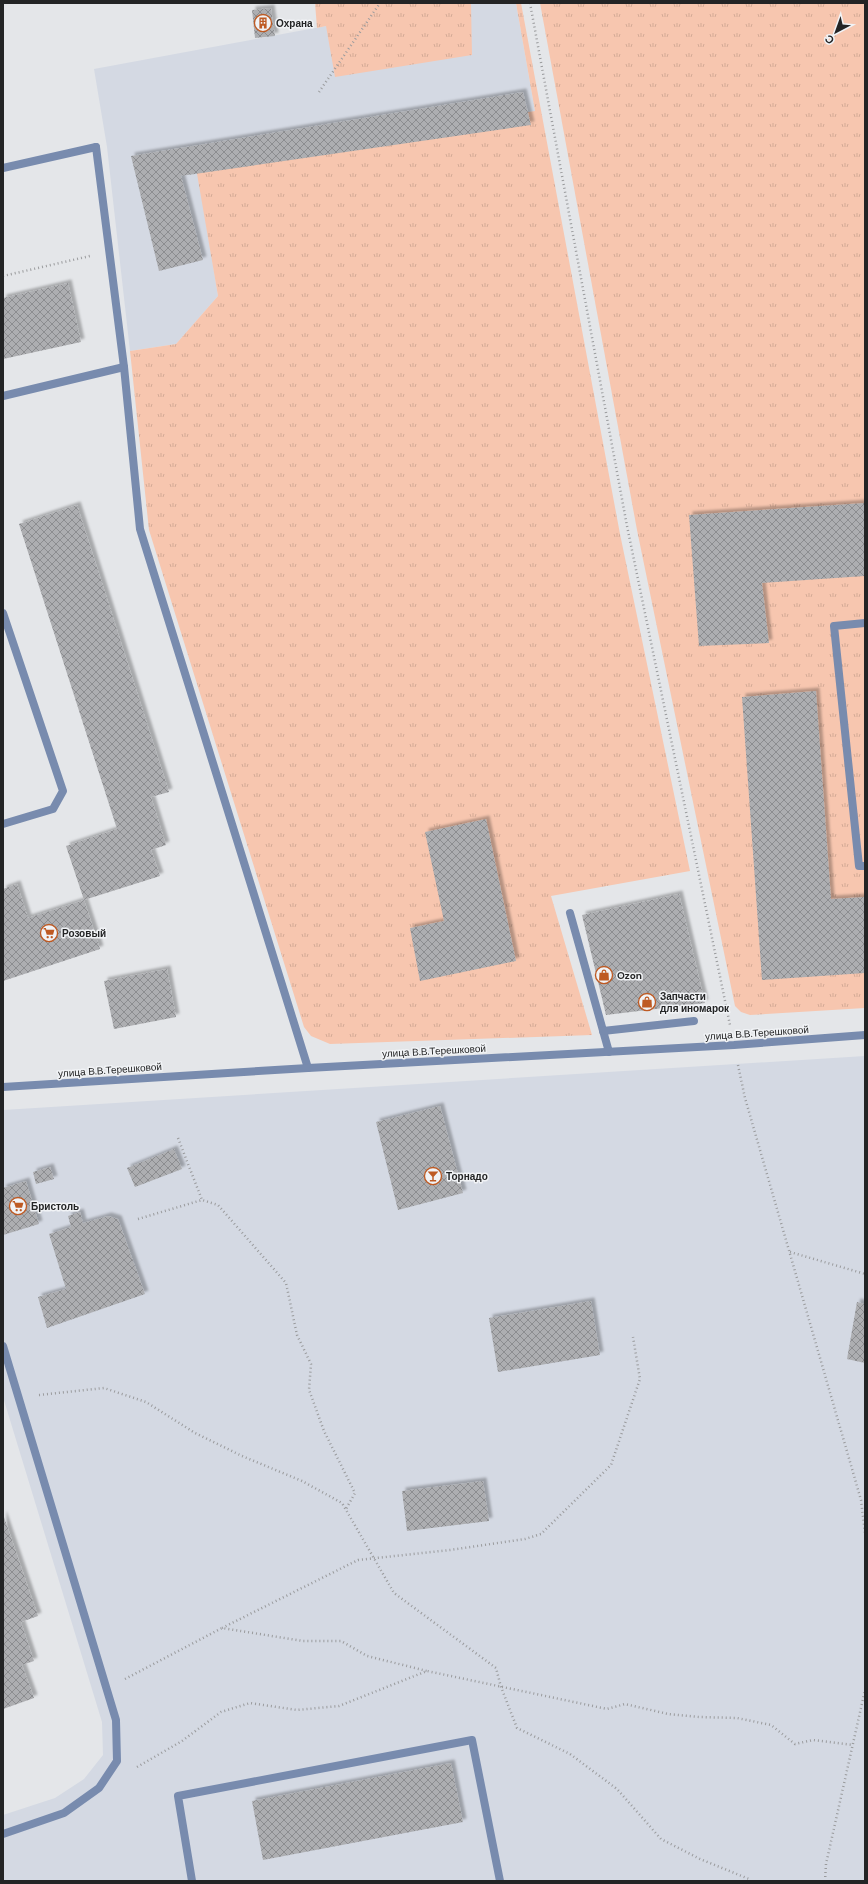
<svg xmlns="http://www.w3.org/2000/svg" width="868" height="1884" font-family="'DM Sans',sans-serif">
<defs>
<pattern id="grass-tufts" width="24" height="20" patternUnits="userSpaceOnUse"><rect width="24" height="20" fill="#f7c6af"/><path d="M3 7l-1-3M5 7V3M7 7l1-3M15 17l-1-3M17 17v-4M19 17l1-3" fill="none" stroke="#d3aa96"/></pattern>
<pattern id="building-cross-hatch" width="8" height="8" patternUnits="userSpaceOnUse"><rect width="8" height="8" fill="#adaeb1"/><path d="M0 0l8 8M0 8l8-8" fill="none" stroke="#8c8d90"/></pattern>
<filter id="shadow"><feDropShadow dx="3.5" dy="-3.5" stdDeviation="1" flood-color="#0004"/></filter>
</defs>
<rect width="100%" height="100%" fill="#e4e6e9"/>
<g fill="#d4d9e3">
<polygon points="471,3 516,3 535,111 196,162 218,296 176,344 130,351 107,147 94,69 326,26 471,55"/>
<polygon points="865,1056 865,1881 3,1881 3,1815 55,1798 84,1779 103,1755 102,1722 3,1397 3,1110"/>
</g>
<g fill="url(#grass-tufts)">
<polygon points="315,3 474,3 471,4 472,55 335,77 326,26 317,28"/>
<polygon points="516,3 521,3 620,534 690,871 551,896 592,1035 330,1044 311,1036 304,1027 149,530 130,351 176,344 218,296 195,162 535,111"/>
<polygon points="540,3 865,3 865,1008 750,1015 741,1012 735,1006 637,530"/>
</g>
<g fill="url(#building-cross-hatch)" filter="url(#shadow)">
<polygon points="271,8 275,36 255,38 252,10"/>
<polygon points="523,92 531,125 181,176 203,260 159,271 131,156"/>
<polygon points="68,283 81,342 3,359 3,298"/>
<polygon points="865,503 865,576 762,583 769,643 699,646 689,515"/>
<polygon points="77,505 169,792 151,797 166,845 151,850 160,876 84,900 66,846 117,829 19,524"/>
<polygon points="816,691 831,899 865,897 865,973 762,980 742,697"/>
<polygon points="486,819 516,961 420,981 410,928 444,921 425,832"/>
<polygon points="17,884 28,918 84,900 100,949 3,981 3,889"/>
<polygon points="679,894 705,1003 606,1015 582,915"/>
<polygon points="167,969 176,1017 114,1029 104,981"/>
<polygon points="440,1106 463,1193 398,1210 376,1122"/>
<polygon points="174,1149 182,1169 135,1187 127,1168"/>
<polygon points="50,1167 54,1179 36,1184 33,1172"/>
<polygon points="26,1181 39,1224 3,1235 3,1188"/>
<polygon points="80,1212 83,1223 108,1216 118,1219 145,1294 47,1328 38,1297 66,1289 49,1234 71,1227 68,1216"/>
<polygon points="591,1301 600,1355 498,1372 489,1318"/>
<polygon points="857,1302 865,1304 865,1363 847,1359"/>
<polygon points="483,1481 489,1521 407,1531 402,1491"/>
<polygon points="3,1514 38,1616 21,1622 34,1661 22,1665 34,1698 3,1709"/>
<polygon points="451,1763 463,1822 263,1860 252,1801"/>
</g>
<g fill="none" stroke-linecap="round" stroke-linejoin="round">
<g stroke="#9a9b9d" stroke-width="2.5" stroke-dasharray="1 3" stroke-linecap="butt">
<polyline points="530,3 627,526 730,1025"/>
<polyline points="319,92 380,3"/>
<polyline points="3,276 90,256"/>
<polyline points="738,1065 745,1098 861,1500 865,1533"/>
<polyline points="178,1138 202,1200"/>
<polyline points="138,1219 202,1200 218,1205 286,1283 297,1335 311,1364 309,1390 324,1431 355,1493 346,1509"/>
<polyline points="790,1252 865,1274"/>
<polyline points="39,1395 104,1388 146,1402 195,1433 242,1456 302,1481 342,1503 394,1593 496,1668 501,1687 517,1728 570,1754 617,1789 661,1839 700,1859 749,1879"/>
<polyline points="222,1628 358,1560 450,1550 525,1539 541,1534 611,1465 640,1379 633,1337"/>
<polyline points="125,1679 222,1628 303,1641 341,1641 367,1656 427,1671"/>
<polyline points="137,1767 182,1741 221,1712 250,1703 297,1710 339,1706 427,1671 607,1709 625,1704 668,1714 699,1717 737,1718 771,1725 795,1744 813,1740 853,1745"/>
<polyline points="825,1881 826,1864 865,1690"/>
</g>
<g stroke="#788bae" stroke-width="8">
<polyline points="96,147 124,367 140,529 308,1068"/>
<polyline points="3,396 124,367"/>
<polyline points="3,613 63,791 53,809 3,824"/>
<polyline points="865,623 834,626 859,866 865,866"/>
<polyline points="3,1346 116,1720 117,1761 99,1788 64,1813 3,1834"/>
<polyline points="192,1881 178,1796 472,1740 500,1881"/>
</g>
<g stroke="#788bae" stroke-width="8">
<polyline points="3,168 96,147"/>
<polyline points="570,913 609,1052"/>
<polyline points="603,1031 694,1021"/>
</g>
<polyline stroke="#788bae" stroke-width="8" points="3,1087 308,1068 734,1045 865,1035"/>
</g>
<defs>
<g id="building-ring" transform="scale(0.9)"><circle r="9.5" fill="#f1f3f6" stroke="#be5a23" stroke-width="1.5"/><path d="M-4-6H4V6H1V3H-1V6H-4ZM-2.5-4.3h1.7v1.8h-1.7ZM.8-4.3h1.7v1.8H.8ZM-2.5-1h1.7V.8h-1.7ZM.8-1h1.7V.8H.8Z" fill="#be5a23"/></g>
<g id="supermarket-ring" transform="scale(0.9)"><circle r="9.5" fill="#f1f3f6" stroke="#be5a23" stroke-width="1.5"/><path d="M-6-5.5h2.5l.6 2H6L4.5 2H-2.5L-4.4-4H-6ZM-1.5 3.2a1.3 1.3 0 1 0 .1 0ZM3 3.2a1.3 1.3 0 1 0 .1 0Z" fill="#be5a23"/></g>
<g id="shop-ring" transform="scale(0.9)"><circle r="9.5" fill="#f1f3f6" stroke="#be5a23" stroke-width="1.5"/><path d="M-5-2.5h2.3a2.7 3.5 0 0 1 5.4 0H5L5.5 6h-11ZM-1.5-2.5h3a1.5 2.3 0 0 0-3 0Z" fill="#be5a23"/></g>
<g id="bar-ring" transform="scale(0.9)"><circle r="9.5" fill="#f1f3f6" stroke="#be5a23" stroke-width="1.5"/><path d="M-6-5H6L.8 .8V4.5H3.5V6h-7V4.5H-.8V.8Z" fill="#be5a23"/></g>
</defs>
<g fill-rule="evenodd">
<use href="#building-ring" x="263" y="23"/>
<use href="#supermarket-ring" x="49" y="933"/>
<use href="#shop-ring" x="604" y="975"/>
<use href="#shop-ring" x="647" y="1002"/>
<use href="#bar-ring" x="433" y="1176"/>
<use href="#supermarket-ring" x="18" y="1206"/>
</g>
<g text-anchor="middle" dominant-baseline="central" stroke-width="3" stroke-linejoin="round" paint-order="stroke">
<g font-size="10" font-weight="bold" fill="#232425" stroke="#f1f3f6" text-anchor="start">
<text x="276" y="23">Охрана</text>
<text x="62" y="933">Розовый</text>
<text x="617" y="975">Ozon</text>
<text x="660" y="996">Запчасти<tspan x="660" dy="12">для иномарок</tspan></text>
<text x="446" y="1176">Торнадо</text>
<text x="31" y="1206">Бристоль</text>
</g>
<g font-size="10" fill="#232425" stroke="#f1f3f6">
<text transform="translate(757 1033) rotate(-4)">улица В.В.Терешковой</text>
<text transform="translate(434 1051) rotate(-3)">улица В.В.Терешковой</text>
<text transform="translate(110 1070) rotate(-4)">улица В.В.Терешковой</text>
</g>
</g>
<rect width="868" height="1884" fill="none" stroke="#232425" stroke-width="8"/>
<g transform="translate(836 32) rotate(221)" stroke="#f1f3f6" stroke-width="3" paint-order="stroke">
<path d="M0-3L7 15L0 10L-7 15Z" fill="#232425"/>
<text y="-6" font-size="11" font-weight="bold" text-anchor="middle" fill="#232425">С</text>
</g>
</svg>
